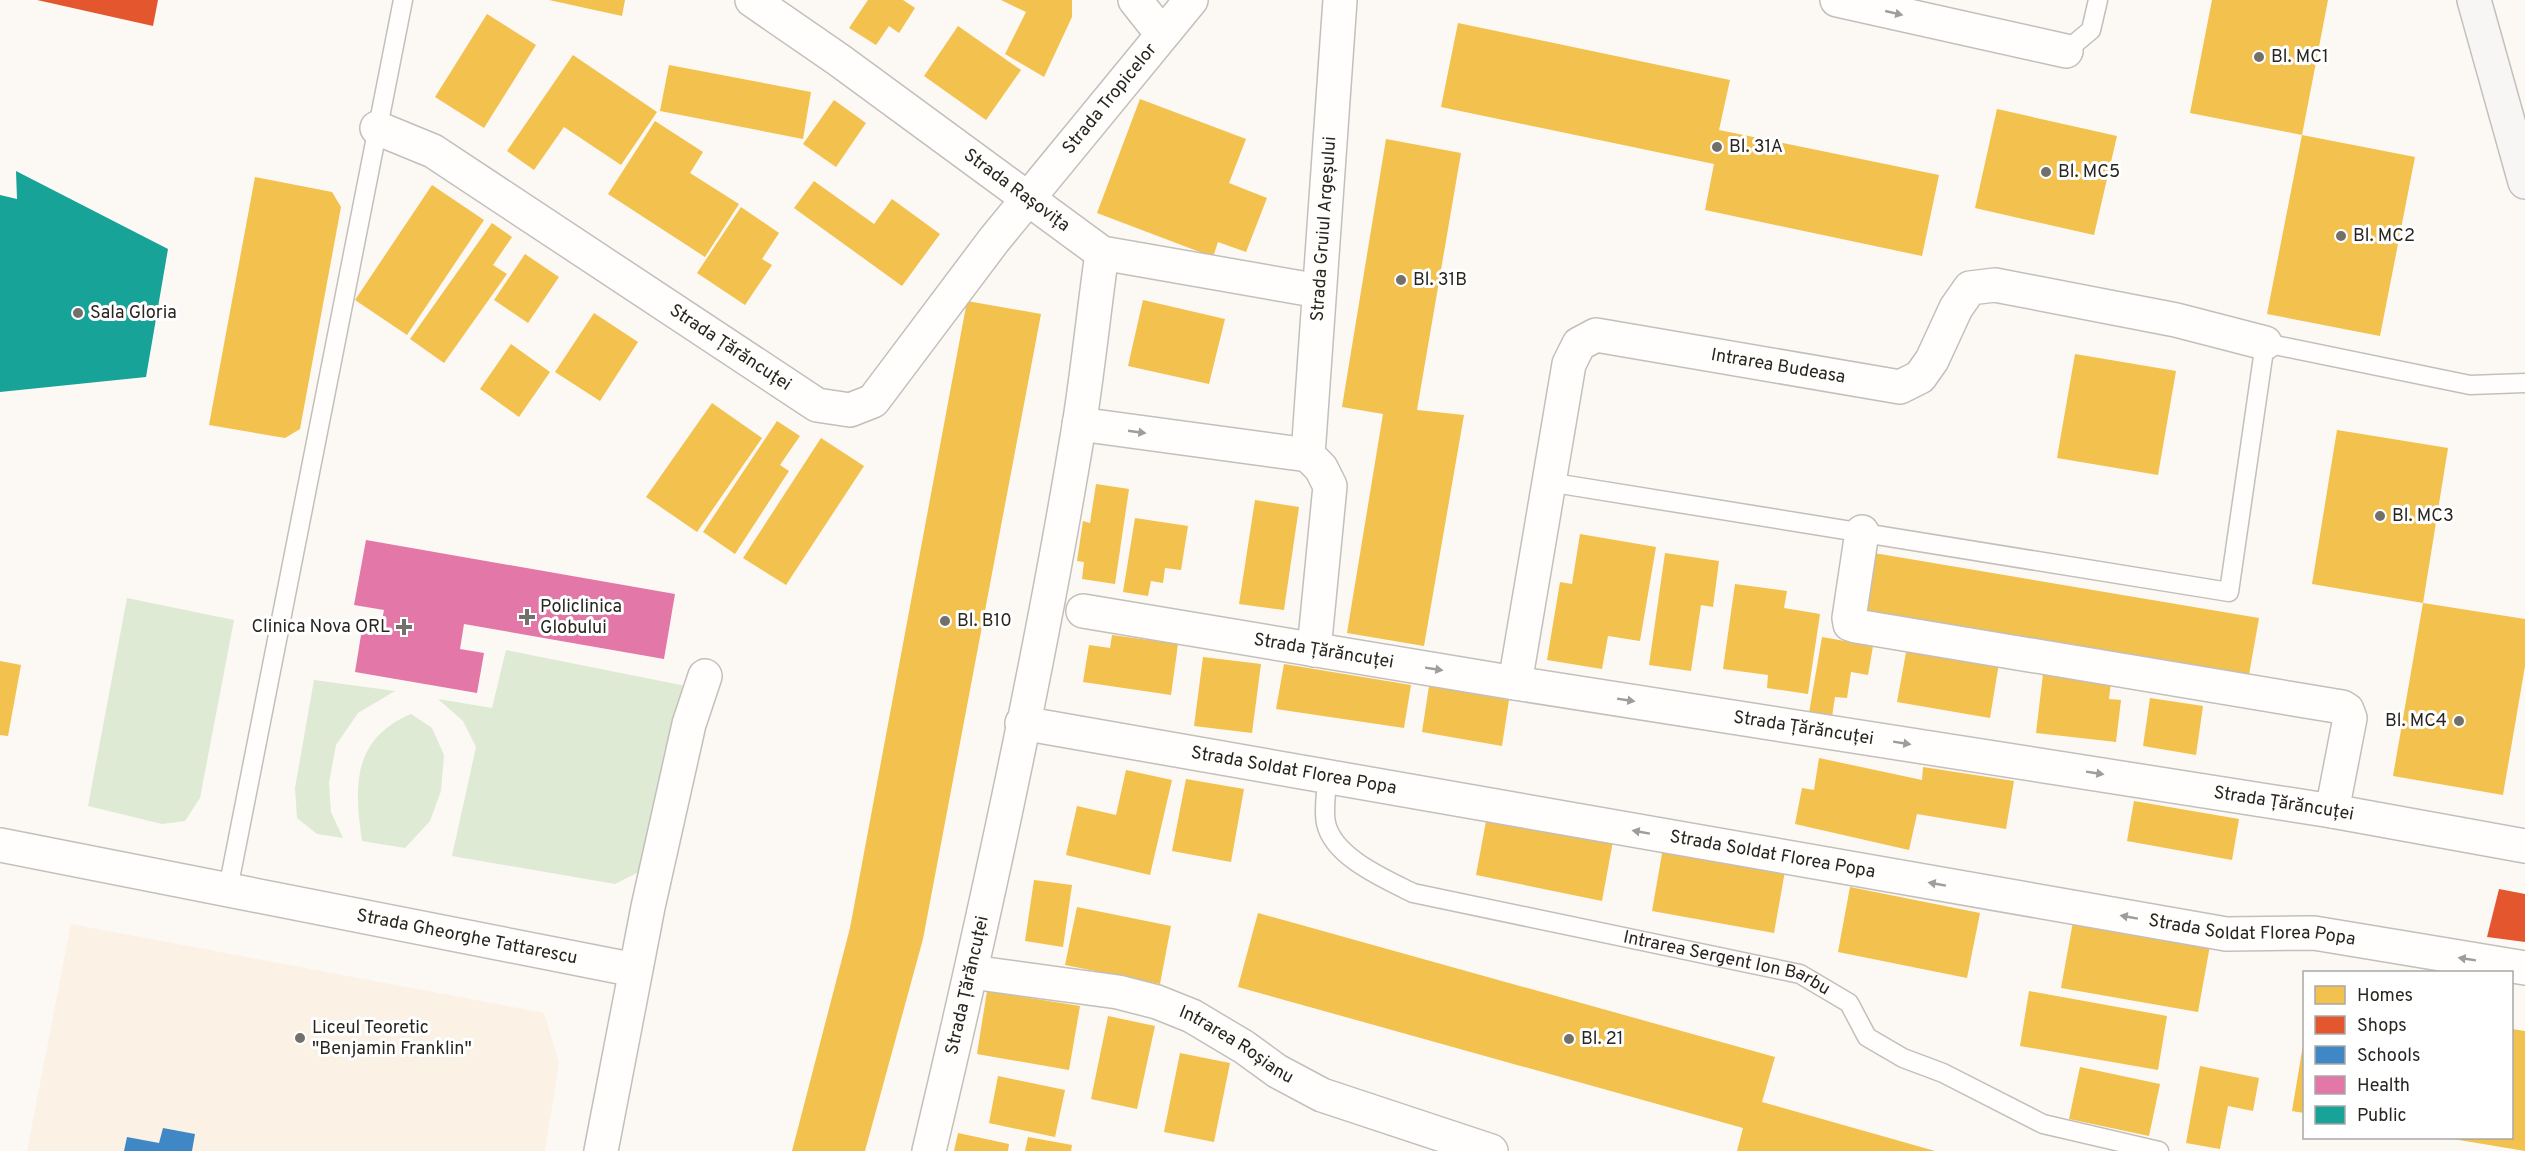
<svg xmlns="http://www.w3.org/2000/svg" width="2525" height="1151" font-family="Overpass,sans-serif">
<rect width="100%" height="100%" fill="#fcf8f4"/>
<polygon fill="#fbf1e4" points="71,924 544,1013 559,1062 545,1151 27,1151"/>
<g fill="#deead4">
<polygon points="127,598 234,620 200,798 185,821 162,824 88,806"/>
<polygon points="506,650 686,686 643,870 615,884 452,856 476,747 463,721 438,699 492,708"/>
<polygon points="314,680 395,691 358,713 336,745 329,783 331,812 343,838 317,834 297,818 295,788"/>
<path d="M411,714L432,728L444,755L441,791L430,821L405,848L362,841C354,786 352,739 411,714Z"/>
</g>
<g fill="#f2c14e">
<polygon points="549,0 625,0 622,16"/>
<polygon points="868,0 903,0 915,8 899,33 889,26 876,45 849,28"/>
<polygon points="1001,0 1072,0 1072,17 1044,77 1005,54 1026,12"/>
<polygon points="2212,0 2328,0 2302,135 2190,113"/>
<polygon points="487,14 536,45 484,128 435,97"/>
<polygon points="1458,23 1730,80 1719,130 1939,175 1922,256 1705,210 1714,164 1441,107"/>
<polygon points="958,26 1021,70 986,120 924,76"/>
<polygon points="573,55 657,112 621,165 564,127 534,170 507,151"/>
<polygon points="669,65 811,92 803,139 660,111"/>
<polygon points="1140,99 1246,139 1229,183 1267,198 1246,252 1218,242 1213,257 1097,213"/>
<polygon points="834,100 866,123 836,167 803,144"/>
<polygon points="1997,109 2117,136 2094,235 1975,208"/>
<polygon points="655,121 703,152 690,173 739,204 705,257 608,194"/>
<polygon points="2302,135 2415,157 2380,336 2267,314"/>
<polygon points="1386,139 1461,153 1417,410 1464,415 1424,646 1347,633 1383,414 1342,407"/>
<polygon points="255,177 332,192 341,207 300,429 285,438 209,425"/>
<polygon points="814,181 874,224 892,199 940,234 902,286 794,208"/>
<polygon points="432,185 484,220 407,335 355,300"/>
<polygon points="741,207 779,233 762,259 772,265 745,305 697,273"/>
<polygon points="492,223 512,237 493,265 507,274 444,363 410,339"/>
<polygon points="525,254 559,277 528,323 494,300"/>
<polygon points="1143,300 1225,319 1209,384 1128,366"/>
<polygon points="967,301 1041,314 923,939 865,1151 792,1151 850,928"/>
<polygon points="594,313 638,342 600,401 555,372"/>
<polygon points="511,344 550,372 519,417 480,389"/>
<polygon points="2075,354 2176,371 2158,475 2057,458"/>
<polygon points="712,403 762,438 697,532 646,497"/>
<polygon points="777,421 800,436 780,465 789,471 735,554 703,532"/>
<polygon points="2337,430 2448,448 2423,603 2312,584"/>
<polygon points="821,438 864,466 786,585 743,558"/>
<polygon points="1096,484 1129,489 1115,584 1082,579 1084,562 1077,561 1083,521 1090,523"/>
<polygon points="1255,500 1299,507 1284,610 1239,604"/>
<polygon points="1135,518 1188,526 1181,570 1165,568 1163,583 1151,581 1148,596 1123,592"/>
<polygon points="1580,534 1656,547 1640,641 1608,636 1602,669 1547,660 1560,582 1572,584"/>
<polygon points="1868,552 2259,618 2247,686 1857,621"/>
<polygon points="1665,553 1719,561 1713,607 1701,605 1691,671 1649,665"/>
<polygon points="1735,584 1787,591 1784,608 1820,614 1808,694 1767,688 1768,675 1723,669"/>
<polygon points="2423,603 2525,619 2525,666 2503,795 2393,776"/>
<polygon points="1112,635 1178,644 1171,695 1083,682 1089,645 1110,648"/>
<polygon points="1822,637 1873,646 1868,675 1851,672 1847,698 1835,697 1832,717 1809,713"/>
<polygon points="1907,647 1999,663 1990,718 1897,702"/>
<polygon points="1203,657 1261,664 1252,733 1194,726"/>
<polygon points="0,661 21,665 8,736 0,735"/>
<polygon points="1284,664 1411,685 1404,728 1276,709"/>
<polygon points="2043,674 2111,682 2109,699 2121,700 2116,742 2036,733"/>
<polygon points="1429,686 1509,700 1502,746 1422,732"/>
<polygon points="2150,698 2203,706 2196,755 2143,746"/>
<polygon points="1819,758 1922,780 1923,767 2014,781 2006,829 1917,814 1909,850 1795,824 1802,788 1814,790"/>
<polygon points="1126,770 1172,780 1150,875 1066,855 1077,806 1116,815"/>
<polygon points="1186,779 1244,789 1231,862 1172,851"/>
<polygon points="2134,801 2239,819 2232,860 2127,841"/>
<polygon points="1487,816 1613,841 1602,901 1476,875"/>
<polygon points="1663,848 1785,871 1774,933 1652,911"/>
<polygon points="1034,880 1072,885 1063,947 1025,941"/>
<polygon points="1850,887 1980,913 1967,978 1838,952"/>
<polygon points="1077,907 1171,926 1160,984 1065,965"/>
<polygon points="1258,913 1775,1057 1762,1102 1935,1151 1737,1151 1743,1128 1238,987"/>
<polygon points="2074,916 2211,940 2198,1012 2061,988"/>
<polygon points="987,991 1080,1006 1069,1070 977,1054"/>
<polygon points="2029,991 2167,1016 2158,1070 2020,1046"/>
<polygon points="1108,1016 1155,1026 1137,1109 1091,1099"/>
<polygon points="2512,1029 2525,1031 2525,1151 2453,1139 2512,1138"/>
<polygon points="2303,1045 2304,1045 2304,1113 2292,1111"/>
<polygon points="1180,1053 1230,1063 1214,1142 1164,1132"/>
<polygon points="2200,1066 2259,1078 2253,1111 2228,1106 2220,1149 2186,1143"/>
<polygon points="2080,1067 2160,1084 2149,1136 2069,1119"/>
<polygon points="998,1076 1065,1090 1055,1137 989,1123"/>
<polygon points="958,1133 1009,1144 1008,1151 954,1151"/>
<polygon points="1028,1137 1072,1145 1071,1151 1025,1151"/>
</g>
<g fill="#e4572e">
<polygon points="37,0 158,0 153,26"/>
<polygon points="2499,889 2525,894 2525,942 2487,937"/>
</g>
<polygon fill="#3f88c5" points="163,1128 195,1134 192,1151 124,1151 127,1137 159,1143"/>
<polygon fill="#e377a8" points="366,540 675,594 664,659 464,624 460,649 484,653 477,693 355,672 362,629 380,631 384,610 354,605"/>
<polygon fill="#17a398" points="16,171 168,249 146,377 0,392 0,195 17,199"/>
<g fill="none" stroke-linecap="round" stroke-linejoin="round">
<g stroke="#c3bfbb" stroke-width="21">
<g id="lane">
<polyline points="2066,51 2091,30 2098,0"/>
<polyline points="1548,482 2229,592 2265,343 2470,385 2525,383"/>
<path id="s1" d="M1327,776C1327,791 1323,809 1326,823C1333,857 1385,879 1413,893L1800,974L1849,1003L1867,1037L1903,1058L1943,1073L2043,1124L2159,1151"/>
<polyline points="228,889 403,0"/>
</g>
</g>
<g stroke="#c3bfbb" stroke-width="36">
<g id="street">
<path id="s2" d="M752,0L839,60L1102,253L1319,291"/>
<polyline points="1135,0 1162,34"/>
<polyline points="1837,0 2066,51"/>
<path id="s3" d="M377,128L433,151L817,405L850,410L873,401L994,240L1191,0"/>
<polyline points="1079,424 1308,455"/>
<polyline points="1862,532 1849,618 1850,624 1856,626 2342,707 2347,710 2350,718 2332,811"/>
<path id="s4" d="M1083,611L1515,683L2332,811L2525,846"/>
<path id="s5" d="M1314,650L1330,486L1321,468L1308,455L1340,0"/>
<path id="s6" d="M1515,683L1569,364L1579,344L1596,335L1900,387L1920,377L1932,360L1956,308L1970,288L1995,285L2176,320L2265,343"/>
<path id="s7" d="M1022,723L2226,934L2314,933L2525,968"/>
<path id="s8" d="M0,845L635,970"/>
<path id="s9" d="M971,972L1118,992L1157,1002L1192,1016L1244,1047L1277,1071L1322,1095L1491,1151"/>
<polyline points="601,1151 648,907 689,724 705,676"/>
<path id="s10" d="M929,1151C986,911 1039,669 1079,426C1088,369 1094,310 1102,253"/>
</g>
</g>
<g stroke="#c3bfbb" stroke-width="36">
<polyline id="secondary" points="2474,0 2525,182"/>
</g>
<use href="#lane" stroke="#fffefd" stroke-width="18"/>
<use href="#street" stroke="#fffefd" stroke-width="33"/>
<use href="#secondary" stroke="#f8f5f5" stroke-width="33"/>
</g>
<defs><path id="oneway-solid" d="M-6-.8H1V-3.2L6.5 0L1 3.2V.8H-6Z" transform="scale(1.5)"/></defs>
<g fill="#9f9c9a">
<use href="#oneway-solid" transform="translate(1894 13) rotate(13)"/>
<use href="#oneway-solid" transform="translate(1137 432) rotate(8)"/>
<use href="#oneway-solid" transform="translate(1434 669) rotate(9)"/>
<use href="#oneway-solid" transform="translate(1626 700) rotate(9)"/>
<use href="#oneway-solid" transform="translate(1902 743) rotate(9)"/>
<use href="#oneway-solid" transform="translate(2095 773) rotate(9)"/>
<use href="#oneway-solid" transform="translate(1641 832) rotate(-170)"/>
<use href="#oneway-solid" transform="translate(1937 884) rotate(-170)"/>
<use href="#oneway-solid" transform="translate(2129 917) rotate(-170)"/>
<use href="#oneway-solid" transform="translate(2467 959) rotate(-171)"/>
</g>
<g fill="#736f6a" stroke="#fff" stroke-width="2">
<circle cx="2259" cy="57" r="6"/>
<circle cx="1717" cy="147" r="6"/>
<circle cx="2046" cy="172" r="6"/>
<circle cx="2341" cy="236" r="6"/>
<circle cx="1401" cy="280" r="6"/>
<circle cx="78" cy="313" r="6"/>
<circle cx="2380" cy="516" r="6"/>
<path d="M524 608h6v6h6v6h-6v6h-6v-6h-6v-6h6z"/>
<circle cx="945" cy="621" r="6"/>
<path d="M401 618h6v6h6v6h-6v6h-6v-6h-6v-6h6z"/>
<circle cx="2459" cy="721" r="6"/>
<circle cx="300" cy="1038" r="6"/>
<circle cx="1569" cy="1039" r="6"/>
</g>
<g text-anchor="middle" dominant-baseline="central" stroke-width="6" stroke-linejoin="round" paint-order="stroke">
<g font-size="18" fill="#292520" stroke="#fff" text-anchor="start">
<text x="2271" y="57">Bl. MC1</text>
<text x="1729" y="147">Bl. 31A</text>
<text x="2058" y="172">Bl. MC5</text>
<text x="2353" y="236">Bl. MC2</text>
<text x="1413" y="280">Bl. 31B</text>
<text x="90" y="313">Sala Gloria</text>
<text x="2392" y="516">Bl. MC3</text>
<text x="540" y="607">Policlinica<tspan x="540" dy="21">Globului</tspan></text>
<text x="957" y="621">Bl. B10</text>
<text x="390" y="627" text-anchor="end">Clinica Nova ORL</text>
<text x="2447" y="721" text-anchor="end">Bl. MC4</text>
<text x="312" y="1028">Liceul Teoretic<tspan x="312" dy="21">"Benjamin Franklin"</tspan></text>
<text x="1581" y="1039">Bl. 21</text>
</g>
<g font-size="18" fill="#292520" stroke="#fff">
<text stroke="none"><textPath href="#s3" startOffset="963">Strada Tropicelor</textPath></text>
<text stroke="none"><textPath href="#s2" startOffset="326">Strada Rașovița</textPath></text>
<text stroke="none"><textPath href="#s5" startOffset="430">Strada Gruiul Argeșului</textPath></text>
<text stroke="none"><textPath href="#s3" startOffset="417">Strada Țărăncuței</textPath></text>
<text stroke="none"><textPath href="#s6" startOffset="550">Intrarea Budeasa</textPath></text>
<text stroke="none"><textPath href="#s4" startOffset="244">Strada Țărăncuței</textPath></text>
<text stroke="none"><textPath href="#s4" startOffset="730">Strada Țărăncuței</textPath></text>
<text stroke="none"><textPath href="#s7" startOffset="276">Strada Soldat Florea Popa</textPath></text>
<text stroke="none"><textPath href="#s4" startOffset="1216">Strada Țărăncuței</textPath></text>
<text stroke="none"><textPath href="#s7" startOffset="762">Strada Soldat Florea Popa</textPath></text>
<text stroke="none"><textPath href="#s7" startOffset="1248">Strada Soldat Florea Popa</textPath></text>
<text stroke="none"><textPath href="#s8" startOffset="476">Strada Gheorghe Tattarescu</textPath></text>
<text stroke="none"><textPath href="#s1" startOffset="484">Intrarea Sergent Ion Barbu</textPath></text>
<text stroke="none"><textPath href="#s10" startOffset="170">Strada Țărăncuței</textPath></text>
<text stroke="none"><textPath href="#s9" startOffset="279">Intrarea Roșianu</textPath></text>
</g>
</g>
<rect x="2303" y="971" width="210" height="168" fill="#ffffff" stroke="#a9a8a6" stroke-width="1.5"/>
<rect x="2315" y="986" width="30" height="18" fill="#f2c14e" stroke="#a9a8a6" stroke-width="1.5"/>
<text x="2357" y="1001" font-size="18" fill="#292520">Homes</text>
<rect x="2315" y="1016" width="30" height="18" fill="#e4572e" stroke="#a9a8a6" stroke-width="1.5"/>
<text x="2357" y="1031" font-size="18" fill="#292520">Shops</text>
<rect x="2315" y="1046" width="30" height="18" fill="#3f88c5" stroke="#a9a8a6" stroke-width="1.5"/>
<text x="2357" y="1061" font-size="18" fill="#292520">Schools</text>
<rect x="2315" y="1076" width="30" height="18" fill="#e377a8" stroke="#a9a8a6" stroke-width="1.5"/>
<text x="2357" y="1091" font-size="18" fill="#292520">Health</text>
<rect x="2315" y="1106" width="30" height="18" fill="#17a398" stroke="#a9a8a6" stroke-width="1.5"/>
<text x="2357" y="1121" font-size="18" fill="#292520">Public</text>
</svg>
